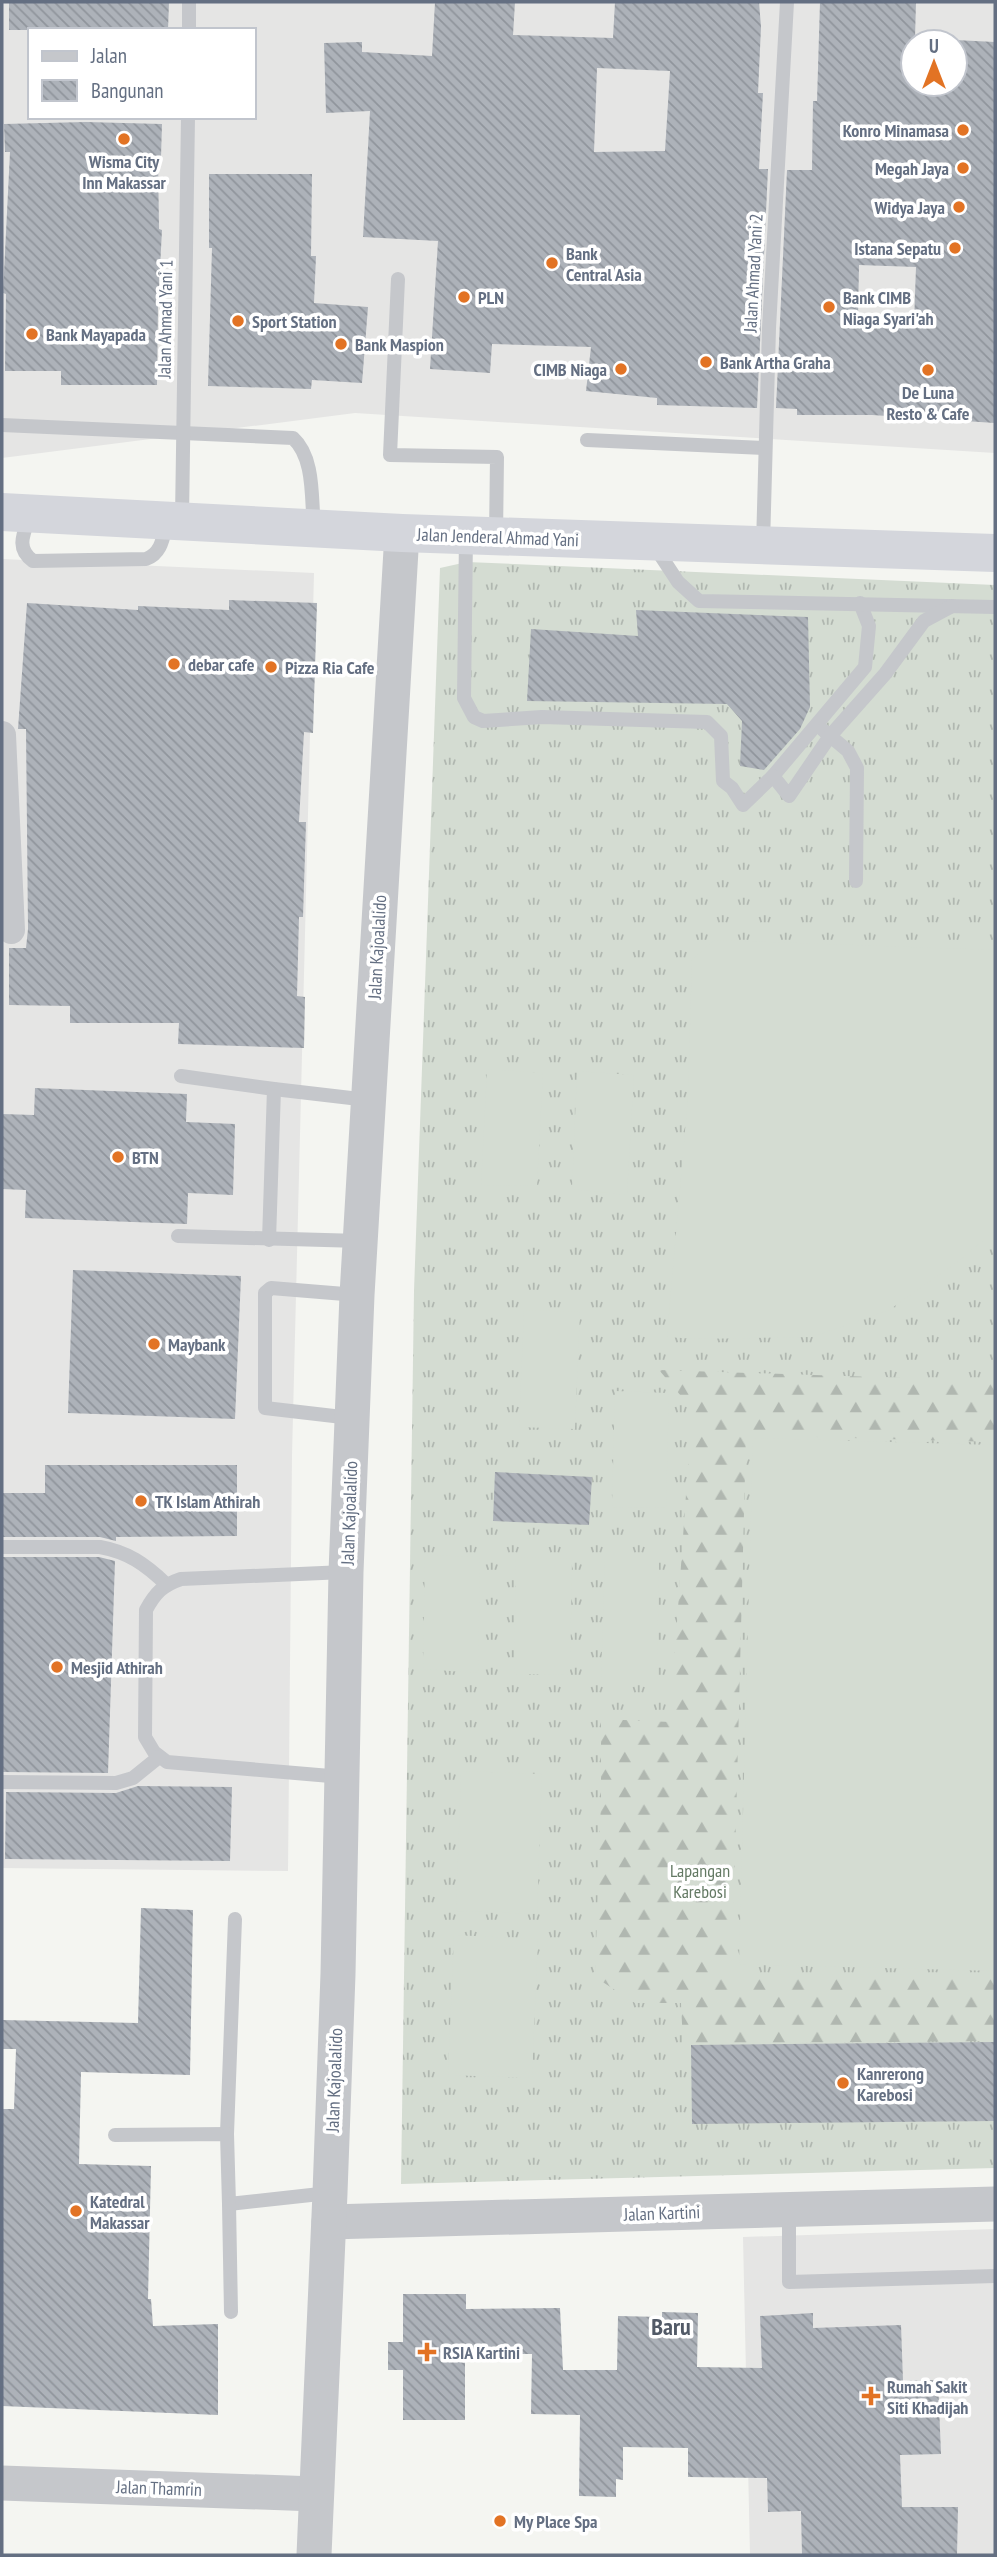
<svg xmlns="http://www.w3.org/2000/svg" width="997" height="2557" font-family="'PT Sans Narrow',sans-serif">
<defs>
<pattern id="grass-tufts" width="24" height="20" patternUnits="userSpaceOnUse" patternTransform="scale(1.75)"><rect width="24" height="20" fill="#d4dcd2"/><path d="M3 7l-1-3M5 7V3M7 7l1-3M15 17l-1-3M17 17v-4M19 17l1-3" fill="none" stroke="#b0b7b0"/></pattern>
<pattern id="forest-firs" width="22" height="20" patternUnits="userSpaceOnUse" patternTransform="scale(1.75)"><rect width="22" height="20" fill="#d4dcd2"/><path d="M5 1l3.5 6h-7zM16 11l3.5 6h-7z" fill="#b0b7b0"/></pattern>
<pattern id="building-back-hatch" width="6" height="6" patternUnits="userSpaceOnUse" patternTransform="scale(1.75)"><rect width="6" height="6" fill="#adb2b9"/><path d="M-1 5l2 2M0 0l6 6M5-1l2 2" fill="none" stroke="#90959c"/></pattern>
</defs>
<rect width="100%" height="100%" fill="#f4f5f1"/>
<g fill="#e5e5e4" fill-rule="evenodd">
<path d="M2,2H995V453L355,413L2,458ZM30,30H254V117H30ZM913,42H955V84H913Z"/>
<polygon points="2,559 314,573 292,1456 288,1871 2,1868"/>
<polygon points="995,2229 995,2555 750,2555 743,2237"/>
</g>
<polygon fill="url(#grass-tufts)" points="467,562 995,585 995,2168 401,2184 414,1291 440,568"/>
<polygon fill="url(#forest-firs)" points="659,1370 995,1381 995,1442 746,1435 732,1977 995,1975 995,2041 683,2044 681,2003 635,2003 595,1977 601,1798 601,1719 670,1722 692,1409"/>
<g fill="#d4dcd2">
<polygon points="715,940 995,950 995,1230 959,1261 889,1310 812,1337 697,1339 667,1337 688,1096 692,959"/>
<polygon points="487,1069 543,1073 537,1186 481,1185"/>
<polygon points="577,1071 634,1075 627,1195 572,1189"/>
<polygon points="524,1310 580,1312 575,1429 519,1427"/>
<polygon points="615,1391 669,1393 666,1508 612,1507"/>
<polygon points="753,1438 995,1445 995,1971 739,1964"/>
<polygon points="425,1555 480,1557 478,1673 423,1669"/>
<polygon points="516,1557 572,1559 570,1675 514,1674"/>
<polygon points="605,1561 659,1561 657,1677 601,1677"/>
<polygon points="461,1771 542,1774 537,1914 456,1911"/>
<polygon points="454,1935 538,1939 532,2078 448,2075"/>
</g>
<g fill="url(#building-back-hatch)" fill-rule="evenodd">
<polygon points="9,2 169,2 168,30 9,30"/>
<path d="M435,2H515L513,35L613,38L615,2H759L761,27L758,93H763L759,169H768L757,408L657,405V398L586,391L591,347L492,344L490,373L430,369L438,241L363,237L370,111L326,113L324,43L362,42V52L432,56ZM597,68L670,71L665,151L594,152Z"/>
<path d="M820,2H916L915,38L995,42V423L872,415H797V409L776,408L787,170H812L813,101H817ZM913,42H955V84H913ZM859,265L916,267L914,323L858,318Z"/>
<polygon points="86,122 162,124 161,157 158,156 159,229 162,230 158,306 157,385 61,385 61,371 5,371 6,294 3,293 10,152 5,152 4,124"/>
<polygon points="209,174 312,174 311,256 316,256 314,303 368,307 362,383 312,380 311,389 208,386 212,248 209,248"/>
<polygon points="229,600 317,603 313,733 304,732 299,822 306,822 303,917 299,917 297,996 305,997 304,1048 178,1044 179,1023 70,1023 70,1006 9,1005 9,948 26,948 28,929 26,729 18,729 27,603 138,610 138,606 229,610"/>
<polygon points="636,610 808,617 810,707 800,729 764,770 740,766 742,721 727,704 527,701 531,629 638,636"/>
<polygon points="35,1088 187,1094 186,1122 235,1124 233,1195 188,1193 187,1224 25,1218 26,1190 2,1189 2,1114 34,1115"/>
<polygon points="73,1270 241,1276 235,1419 68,1413"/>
<polygon points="45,1465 237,1465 237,1536 116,1537 116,1541 100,1537 2,1537 2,1493 45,1493"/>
<polygon points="495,1472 592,1477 589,1525 493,1521"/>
<polygon points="2,1557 99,1557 115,1561 108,1773 2,1772"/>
<polygon points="138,1786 232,1787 230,1861 5,1859 6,1792 116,1793"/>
<polygon points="141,1908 193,1910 190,2075 81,2072 79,2164 151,2166 148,2299 151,2299 153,2326 218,2324 218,2415 2,2406 2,2109 14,2109 16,2049 2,2049 2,2020 138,2023"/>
<polygon points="995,2042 995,2121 692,2124 691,2045"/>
<polygon points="403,2294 466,2294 466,2309 560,2308 563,2370 617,2370 618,2316 662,2317 662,2312 698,2313 697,2367 762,2368 760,2316 813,2313 813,2328 901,2325 903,2381 938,2380 941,2454 900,2455 902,2507 958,2507 957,2555 802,2555 801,2511 768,2512 767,2478 688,2477 688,2448 623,2447 623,2480 616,2479 616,2497 579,2496 580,2415 531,2414 532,2354 465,2354 465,2420 403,2420 403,2370 388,2370 388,2342 403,2342"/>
</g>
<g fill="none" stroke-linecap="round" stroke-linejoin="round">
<g stroke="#c5c7cb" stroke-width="14">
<polyline points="189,30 189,2"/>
<polyline points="398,279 390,455 497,457 496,536"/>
<path d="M2,425L293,438C315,458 311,499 314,527"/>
<polyline points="587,440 765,448"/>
<path d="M30,515C24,533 15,548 33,561L146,559C162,553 163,537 167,522"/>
<polyline points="182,518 188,117"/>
<polyline points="466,536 464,698 474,717 483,721 542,717 707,722 721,736 723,781 732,788 743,805 773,776 865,667 869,626 860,603"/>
<polyline points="763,545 769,328 787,2"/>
<polyline points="655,547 678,582 699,601 995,607"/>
<polyline points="823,730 848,751 857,768 856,881"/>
<polyline points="773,776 789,796 830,736 885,674 924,621 952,606"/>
<polyline points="181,1076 274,1089 368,1100"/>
<polyline points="178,1236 360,1241"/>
<polyline points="269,1240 274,1089"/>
<polyline points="351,1418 265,1408 265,1293 271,1288 357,1295"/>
<path d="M2,1547H100C128,1552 145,1564 166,1584"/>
<path d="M342,1777L167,1762L154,1752L145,1737L146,1610C155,1593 163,1585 181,1579L345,1572"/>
<polyline points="2,1782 116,1783 133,1778 159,1757"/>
<polyline points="227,2134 235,1919"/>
<polyline points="115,2135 227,2134 229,2204 329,2193"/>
<polyline points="229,2204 231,2312"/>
<polyline points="789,2211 789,2282 995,2276"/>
</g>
<polyline stroke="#c5c7cb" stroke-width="28" points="2,735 11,930"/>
<g stroke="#c5c7cb" stroke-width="35">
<polyline points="329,2222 995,2204"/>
<polyline points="2,2483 316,2494"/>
<polyline points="314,2555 330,2193 338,1974 346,1572 357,1295 402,533"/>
</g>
<polyline stroke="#d4d6dc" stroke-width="38" points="2,512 402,533 995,553"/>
</g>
<g fill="#e27324" stroke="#fff" stroke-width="2.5">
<circle cx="963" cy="130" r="7"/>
<circle cx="124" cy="139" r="7"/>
<circle cx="963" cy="168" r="7"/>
<circle cx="959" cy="207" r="7"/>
<circle cx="955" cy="248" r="7"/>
<circle cx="552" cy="263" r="7"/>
<circle cx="464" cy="297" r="7"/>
<circle cx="829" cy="307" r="7"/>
<circle cx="238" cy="321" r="7"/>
<circle cx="32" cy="334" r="7"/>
<circle cx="341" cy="344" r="7"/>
<circle cx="706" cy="362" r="7"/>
<circle cx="621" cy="369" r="7"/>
<circle cx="928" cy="370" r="7"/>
<circle cx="174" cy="664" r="7"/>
<circle cx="271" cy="667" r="7"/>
<circle cx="118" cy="1157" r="7"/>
<circle cx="154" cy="1344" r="7"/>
<circle cx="141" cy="1501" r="7"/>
<circle cx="57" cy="1667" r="7"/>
<circle cx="843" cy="2083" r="7"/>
<circle cx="76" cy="2211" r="7"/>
<path d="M423.5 2341.5h7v7h7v7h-7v7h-7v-7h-7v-7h7z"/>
<path d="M867.5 2385.5h7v7h7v7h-7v7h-7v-7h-7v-7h7z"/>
<circle cx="500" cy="2521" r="7"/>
</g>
<g text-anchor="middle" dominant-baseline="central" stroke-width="7" stroke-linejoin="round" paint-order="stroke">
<g font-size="18" font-weight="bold" fill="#646f82" stroke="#fff" text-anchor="start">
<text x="949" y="130" text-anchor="end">Konro Minamasa</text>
<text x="124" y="161" text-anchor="middle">Wisma City<tspan x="124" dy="21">Inn Makassar</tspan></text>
<text x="949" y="168" text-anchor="end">Megah Jaya</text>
<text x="945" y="207" text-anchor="end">Widya Jaya</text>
<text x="941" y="248" text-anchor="end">Istana Sepatu</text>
<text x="566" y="253">Bank<tspan x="566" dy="21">Central Asia</tspan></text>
<text x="478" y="297">PLN</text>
<text x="843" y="297">Bank CIMB<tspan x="843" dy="21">Niaga Syari'ah</tspan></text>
<text x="252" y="321">Sport Station</text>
<text x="46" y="334">Bank Mayapada</text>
<text x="355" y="344">Bank Maspion</text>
<text x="720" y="362">Bank Artha Graha</text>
<text x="607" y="369" text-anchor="end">CIMB Niaga</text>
<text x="928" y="392" text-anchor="middle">De Luna<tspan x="928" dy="21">Resto &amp; Cafe</tspan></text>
<text x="188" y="664">debar cafe</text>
<text x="285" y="667">Pizza Ria Cafe</text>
<text x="132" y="1157">BTN</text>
<text x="168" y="1344">Maybank</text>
<text x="155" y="1501">TK Islam Athirah</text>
<text x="71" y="1667">Mesjid Athirah</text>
<text x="857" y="2073">Kanrerong<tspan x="857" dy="21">Karebosi</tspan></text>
<text x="90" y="2201">Katedral<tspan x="90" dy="21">Makassar</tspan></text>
<text x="443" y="2352">RSIA Kartini</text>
<text x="887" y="2386">Rumah Sakit<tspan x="887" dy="21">Siti Khadijah</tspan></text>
<text x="514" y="2521">My Place Spa</text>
</g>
<g font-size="18" fill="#646f82" stroke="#fff">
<text transform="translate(753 273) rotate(-87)">Jalan Ahmad Yani 2</text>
<text transform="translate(165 319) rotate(-89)">Jalan Ahmad Yani 1</text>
<text transform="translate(498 537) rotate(2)">Jalan Jenderal Ahmad Yani</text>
<text transform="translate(377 947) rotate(-87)">Jalan Kajoalalido</text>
<text transform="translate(349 1513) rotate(-88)">Jalan Kajoalalido</text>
<text transform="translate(334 2080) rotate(-88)">Jalan Kajoalalido</text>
<text transform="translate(662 2213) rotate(-2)">Jalan Kartini</text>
<text transform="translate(159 2488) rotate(2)">Jalan Thamrin</text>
</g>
<g font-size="18" fill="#637963" stroke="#fff">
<text x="700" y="1870">Lapangan<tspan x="700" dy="21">Karebosi</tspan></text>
</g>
<g font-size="24" font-weight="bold" fill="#525a67" stroke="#fff">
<text x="671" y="2326">Baru</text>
</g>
</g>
<rect width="997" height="2557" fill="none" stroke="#646f82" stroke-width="7"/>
<rect x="28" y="28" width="228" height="91" fill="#ffffff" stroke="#c1c5cd" stroke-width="2"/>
<rect x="42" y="51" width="35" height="10" fill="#c5c7cb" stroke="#c1c5cd" stroke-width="2"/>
<text x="91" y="63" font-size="21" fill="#646f82">Jalan</text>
<rect x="42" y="80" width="35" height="21" fill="url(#building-back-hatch)" stroke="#c1c5cd" stroke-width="2"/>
<text x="91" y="98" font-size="21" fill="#646f82">Bangunan</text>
<g transform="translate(934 63)"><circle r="33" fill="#ffffff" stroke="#c1c5cd" stroke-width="2"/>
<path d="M0-5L12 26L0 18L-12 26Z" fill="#e27324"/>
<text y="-10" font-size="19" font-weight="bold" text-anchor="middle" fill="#646f82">U</text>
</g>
</svg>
